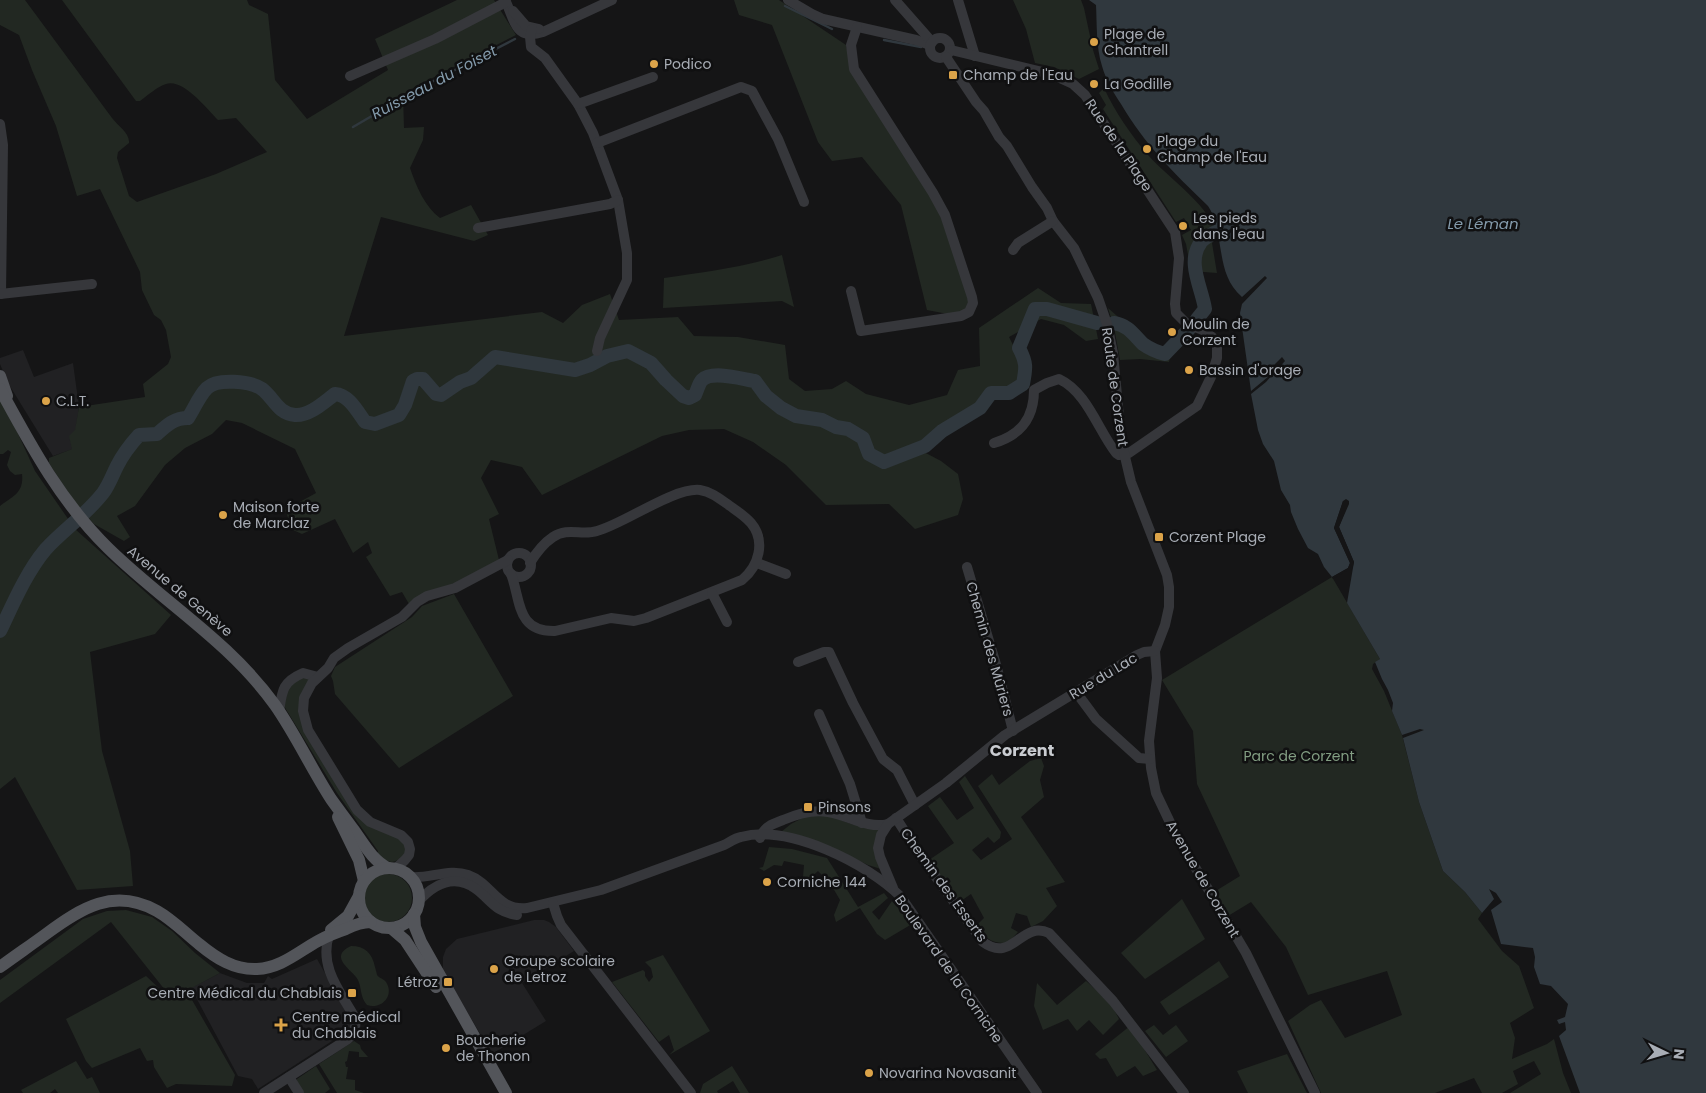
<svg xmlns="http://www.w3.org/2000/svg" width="1706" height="1093" font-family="Poppins,sans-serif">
<rect width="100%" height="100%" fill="#151516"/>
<g fill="#212123">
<polygon points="23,350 34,377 73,363 79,407 73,449 53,456 8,383 0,364 0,358"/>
<polygon points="534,920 544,920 549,922 556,927 574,951 522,983 546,1021 492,1054 443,971 443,957 446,949 457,939"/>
<polygon points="317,959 352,1021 349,1030 258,1089 252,1079 238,1076 191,988 220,973 247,983 264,983 268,976 272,979"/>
</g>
<g fill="#222822">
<path d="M0,0H25L112,118C118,126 130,133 129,143L118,152L117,158L129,196L137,202L216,174L267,152L236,118L218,120C207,109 183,78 166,84C157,87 148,95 140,101H136L62,0H247L249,5L268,14L275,80L307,119L388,70L375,39L457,0H494L516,35L415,87L403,95L404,128L424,127L423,140L410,168C416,186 425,207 440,218L471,205L488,235L474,241L381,217L344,336L542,312L563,323L582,305L610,294L619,320L678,317L694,336L738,337L785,345L789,379L805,391L832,389L846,381L866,394L909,405L947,395L958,370L980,366L979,328L1038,288L1061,303L1091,304L1098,339L1086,341L1064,325L1041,319L1009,337L1021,361L1020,382L922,451L941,461L958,474L963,499L958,515L915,529L889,504L826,505L786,465L753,442L724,429L689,430L662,436L542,495L522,467L491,460L481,478L499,514L489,519L499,560L450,586L409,604L402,592L390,596L366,557L372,553L368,542L353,553L335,519L302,534L293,530L285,510L316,493L295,449L242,423L226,420L212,434L185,448L165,465L135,506L117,516L130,537L124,541L94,524L74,502L49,463V458L72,449L69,436L75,430L79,407L145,397L143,384L168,364L171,357L166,330L161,320L154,315L142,290L140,272L100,189L77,196L56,126L32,70L19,35L0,25Z"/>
<polygon points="734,0 779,0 846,45 852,71 929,194 941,217 968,296 969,305 966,311 948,314 927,310 901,205 862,157 832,161 818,142 772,25 739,15"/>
<polygon points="1013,0 1081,0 1084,8 1093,50 1099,69 1079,79 1054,67 1035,63 1026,29"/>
<path d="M1104,88C1115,112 1131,135 1148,155C1170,180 1212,206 1219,240L1214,241L1212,243L1217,273L1191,271L1186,244L1182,235L1191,230L1184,218L1176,222L1103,109L1106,105L1099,93Z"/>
<path d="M782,255L794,307L782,301L663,308L664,278C704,272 744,267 782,255Z"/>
<polygon points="1108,308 1144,340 1160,349 1187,325 1195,328 1171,352 1169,362 1140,359 1120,360 1114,327"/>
<path d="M0,394L35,471L75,529L171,615L155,634L90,652L102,751L130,851L133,886L77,890L15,777L0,789V506C13,496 24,493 22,474L15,475L10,471L7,465L11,452L8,450L3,454H0Z"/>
<polygon points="1332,577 1380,659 1373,664 1372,669 1384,691 1402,735 1419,802 1443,871 1465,892 1482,913 1478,919 1502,951 1519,966 1534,1008 1510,1023 1515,1038 1512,1059 1547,1044 1554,1039 1563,1073 1571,1093 1510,1093 1541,1074 1534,1061 1513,1071 1518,1084 1502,1093 1482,1093 1474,1078 1435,1093 1321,1093 1288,1021 1310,1005 1321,1000 1345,1038 1402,1015 1387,971 1308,995 1286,947 1251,902 1228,916 1214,892 1240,876 1197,784 1193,731 1162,680"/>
<polygon points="454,594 513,696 399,768 335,694 333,681 331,676 335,667 412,617 422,606"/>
<path d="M310,677L300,711L357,815L404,840L406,854C393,864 393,864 377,857L378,851L337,793L284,706L286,688L300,678Z"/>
<path d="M1041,758L1044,766L1040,780L1044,797L1021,817L1065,882L1046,888L1057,906L1043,921L1031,927L1027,916L1016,913L1011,928L1018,932L1008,943C992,944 985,938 976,926L984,918L971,894L958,903L929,860L954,843L928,806L940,797L957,820L974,808L959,782L965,776L1001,832L1000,838L994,843L988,837L972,850L981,860L1012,839L978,786L992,774L999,785L1030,761Z"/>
<polygon points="808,815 827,815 851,824 880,829 881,869 868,865 834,849 781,832 791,824"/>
<polygon points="769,847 792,849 827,858 858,907 884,893 888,898 872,912 879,920 892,901 912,924 885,940 877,934 860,908 836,922 834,915 840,900 830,883 818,871 808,880 803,877 804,865 784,861 782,866 774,865 764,871 759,868 763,867"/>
<circle cx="388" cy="898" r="24"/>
<polygon points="1182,899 1205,939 1145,979 1121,953"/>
<polygon points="126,910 152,917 172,931 195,953 220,973 186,991 165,990 111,922 0,1003 0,980 83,919 107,911"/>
<path d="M351,946C365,946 372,953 375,967C375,967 377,974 377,975C379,978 384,979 386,982C395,996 381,1010 367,1005C360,997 362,989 358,980C353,970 327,957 351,946Z"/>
<polygon points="663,955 710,1031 669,1055 674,1050 669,1035 659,1042 612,982 643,970 645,972 645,976 649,982 653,977 651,968 645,962"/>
<polygon points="1219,961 1229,977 1169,1015 1160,1002"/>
<polygon points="146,976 162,991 188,993 235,1075 232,1086 176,1084 167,1088 154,1067 153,1060 147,1061 140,1048 92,1068 86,1061 66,1019"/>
<polygon points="1086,981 1110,1002 1119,1019 1103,1035 1089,1020 1077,1031 1068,1019 1043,1030 1034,1006 1037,983 1057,1005"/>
<polygon points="1154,1025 1163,1035 1176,1025 1188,1041 1166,1057 1145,1031"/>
<polygon points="1130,1026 1157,1070 1143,1076 1135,1066 1117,1077 1106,1058 1100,1059 1095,1054"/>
<polygon points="354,1041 360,1045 361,1049 368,1057 359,1057 359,1052 349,1051 347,1061 345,1062 346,1067 348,1067 346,1079 355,1080 355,1090 364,1093 337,1093 319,1064"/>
<polygon points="1287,1054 1307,1093 1248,1093 1237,1071"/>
<polygon points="76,1061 87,1079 92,1077 100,1093 58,1093 55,1089 50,1093 23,1093 21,1090"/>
<polygon points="316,1066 330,1089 325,1093 303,1093 296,1083 297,1079"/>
<polygon points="732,1066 749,1093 740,1093 733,1081 717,1091 718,1093 700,1093 703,1084"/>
</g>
<path fill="#30383e" d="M1089,0H1706V1093H1580L1559,1036L1566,1030L1565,1022L1559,1024L1557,1020L1565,1017L1568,1004L1551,986L1540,984L1534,967L1535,957L1533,948L1501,944L1491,910L1502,902L1496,893L1489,889L1494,899L1482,913L1465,892L1443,871L1419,802L1403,738L1424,730L1420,729L1402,735L1392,711L1393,703L1388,690L1382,679L1375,662L1380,659L1347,603L1354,562L1339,527L1349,501H1343L1334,528L1350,563L1348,568L1332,577L1324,567L1318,554L1308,548L1298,529L1291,512L1290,505L1281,490L1274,461L1263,444L1258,430L1251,394L1266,382L1285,361L1282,357L1273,366L1269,376L1251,391L1240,313L1242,304L1267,278L1265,276L1242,297C1224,281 1223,262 1219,240L1235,230L1234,227L1218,236C1217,225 1214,215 1208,206C1174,173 1145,145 1121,104C1113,92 1106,80 1102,66C1096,47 1097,25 1096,5Z"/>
<polygon fill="#151516" points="1346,499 1349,501 1349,504 1339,527 1354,562 1353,566 1351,571 1348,573 1348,570 1333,579 1332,577 1348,568 1350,563 1334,528 1343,501"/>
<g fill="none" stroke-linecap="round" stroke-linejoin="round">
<g stroke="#30383e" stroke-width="2.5">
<polyline points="785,6 832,29"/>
<polyline points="884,40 921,47"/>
<polyline points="353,127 418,89 515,39"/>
</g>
<g stroke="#30383e" stroke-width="14">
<path d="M1197,319L1205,309C1202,288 1186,262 1201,242C1205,237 1212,234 1218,231"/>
<path d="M1114,323C1128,325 1134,335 1143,344C1150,349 1157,352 1165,354L1190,328"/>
<path d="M0,631C13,604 26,573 45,550C63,530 86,515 103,493C109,485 112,476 117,466C123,454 130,445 139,435L157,434C167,425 174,418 188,418C194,409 199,396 207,388C217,378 251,381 262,389C274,398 278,414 295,415C310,416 324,402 335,394C349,395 357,411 365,422L375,424L399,415L405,405L413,381L417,379H423L436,394L441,395L460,382L471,378L495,357L575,370L590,365L607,356L628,351L651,363L666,380L683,396L689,398L695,395C697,391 699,383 702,380C712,370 742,379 755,381L766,396L781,408L796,416L822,420L836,427L848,429L863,438L869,454L884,462L925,446L942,431L980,408L991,393H1009L1023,384C1026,368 1027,363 1019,348L1035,309H1047L1097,323"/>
</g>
<g stroke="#36373b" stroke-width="10">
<polyline points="788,0 812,14 823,19 916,40 930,45"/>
<polyline points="895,0 932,42"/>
<polyline points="958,0 975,56"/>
<path d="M506,2C515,21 515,41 543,32L612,0"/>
<polyline points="513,11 526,26 539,29"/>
<polyline points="532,29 530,37 531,47 545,58 578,104 593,133 618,200 627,253 627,280 600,338 597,351"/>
<circle cx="940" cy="48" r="10"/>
<path d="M951,50L1051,74L1073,84L1085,95L1175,232L1179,258L1175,304L1176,313L1187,324L1203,330L1212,337L1217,345V358L1211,377L1197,406L1129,453L1119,455L1116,453C1098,430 1087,392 1059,379L1047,383L1034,390C1034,418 1021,435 994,443"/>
<polyline points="946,57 976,102 984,111 999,137 1007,146 1032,187 1047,208 1053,221 1074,248 1098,298 1107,324 1113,353 1121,438 1126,461 1131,482 1167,575 1169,587 1169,607 1165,625 1155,651 1157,678 1149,741 1151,768 1156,793 1176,835 1246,953 1315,1093"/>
<polyline points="350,76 435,39 506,2"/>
<polyline points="578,104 653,77"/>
<polyline points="0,124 3,145 1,294"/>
<polyline points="597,143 741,87 752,91 778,139 804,202"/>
<polyline points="478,228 610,204 618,200"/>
<polyline points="1013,250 1018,243 1053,221"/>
<polyline points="851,291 861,331 961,316 969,312 973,303 972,297 945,215 933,193 854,69 851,45 857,27"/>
<polyline points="0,294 92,284"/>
<circle cx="519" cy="565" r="12"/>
<polyline points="757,563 786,574"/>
<polyline points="967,567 997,668 1013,731"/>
<path d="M511,574C521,600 516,632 555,631L611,618L634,621L646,618L742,580C759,566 766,541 751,523C745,516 737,511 730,506C720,499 712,492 700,490C674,487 624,524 597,531C582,536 568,527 553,537C544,543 536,553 530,563"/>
<polyline points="712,593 727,622"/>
<polyline points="798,662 824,652 829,652 853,703 883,759 897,770 915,805"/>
<polyline points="1076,692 1096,719 1139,758 1150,759"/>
<path d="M279,712C282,691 282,682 303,673L318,677"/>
<polyline points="819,714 850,784 862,823"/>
<path d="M896,818L920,855L983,942C1013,964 1021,920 1049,933L1113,1001L1184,1093"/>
<path d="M760,838C764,827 772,824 783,820C797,814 812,809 828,812C848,815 867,829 888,824"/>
<polyline points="395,869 405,860 409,855 410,849 408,842 401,835 370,822 357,810 308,730 303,711 304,698 312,683 328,668 334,658 348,648 402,617 417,602 427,596 455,588 508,560"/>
<path d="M410,877C430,879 449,868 468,875C493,884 497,911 527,908L601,890L724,845C730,842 735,838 741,837C789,824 868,864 901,897L1037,1093"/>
<polyline points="893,888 880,857 878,848 881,835 888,824 946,783 1005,735 1137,655 1144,652 1155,651"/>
<path d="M418,902C433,885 454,873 476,889C491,900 495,912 517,915"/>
<polyline points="553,903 557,916 561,925 691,1093"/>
<polyline points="289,1077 299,1093"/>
<path d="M264,1093L348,1039C355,1033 357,1025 354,1016C339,990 319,966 329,935"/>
</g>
<g stroke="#53555a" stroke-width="12">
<polyline points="0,376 7,396"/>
<path d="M0,389C31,446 61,502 108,548C163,602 229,641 275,705C296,735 311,768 331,799C338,809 346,819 353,829C364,844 372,860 388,868"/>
<polyline points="338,817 359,860 364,881"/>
<circle cx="389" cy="898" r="30"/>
<polyline points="414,914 415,927 421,942 506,1093"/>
<polyline points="391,928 405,940 436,987"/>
<polyline points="331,930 348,916 359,896"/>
<path d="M0,967C15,956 31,945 46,934C81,908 114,887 157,911C173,920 185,933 199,944C216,958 234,970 257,969C281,968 298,952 318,941C327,936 337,932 346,929C354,925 362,922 371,922"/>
</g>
</g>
<g fill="#dba349" stroke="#101011" stroke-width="2">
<circle cx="1094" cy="42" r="5"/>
<circle cx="654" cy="64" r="5"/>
<rect x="948" y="70" width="10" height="10" rx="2.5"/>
<circle cx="1094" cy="84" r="5"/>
<circle cx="1147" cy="149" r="5"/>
<circle cx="1183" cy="226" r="5"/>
<circle cx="1172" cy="332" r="5"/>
<circle cx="1189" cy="370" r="5"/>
<circle cx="46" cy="401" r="5"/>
<circle cx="223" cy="515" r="5"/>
<rect x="1154" y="532" width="10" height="10" rx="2.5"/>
<rect x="803" y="802" width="10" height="10" rx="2.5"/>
<circle cx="767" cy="882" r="5"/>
<circle cx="494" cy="969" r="5"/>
<rect x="443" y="977" width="10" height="10" rx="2.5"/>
<rect x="347" y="988" width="10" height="10" rx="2.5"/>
<path d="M278.5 1017.5h5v5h5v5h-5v5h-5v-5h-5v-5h5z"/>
<circle cx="446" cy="1048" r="5"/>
<circle cx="869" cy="1073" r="5"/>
</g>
<g text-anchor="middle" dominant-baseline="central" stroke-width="5" stroke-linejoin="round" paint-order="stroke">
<g font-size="14" fill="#a8adb5" stroke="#101011" text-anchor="start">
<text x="1104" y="34">Plage de<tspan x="1104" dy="16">Chantrell</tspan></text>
<text x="664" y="64">Podico</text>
<text x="963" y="75">Champ de l'Eau</text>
<text x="1104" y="84">La Godille</text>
<text x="1157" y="141">Plage du<tspan x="1157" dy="16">Champ de l'Eau</tspan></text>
<text x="1193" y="218">Les pieds<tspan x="1193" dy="16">dans l'eau</tspan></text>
<text x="1182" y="324">Moulin de<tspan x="1182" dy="16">Corzent</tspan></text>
<text x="1199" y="370">Bassin d'orage</text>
<text x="56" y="401">C.L.T.</text>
<text x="233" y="507">Maison forte<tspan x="233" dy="16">de Marclaz</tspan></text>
<text x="1169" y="537">Corzent Plage</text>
<text x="818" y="807">Pinsons</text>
<text x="777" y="882">Corniche 144</text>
<text x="504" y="961">Groupe scolaire<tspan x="504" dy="16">de Letroz</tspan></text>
<text x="438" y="982" text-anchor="end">Létroz</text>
<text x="342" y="993" text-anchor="end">Centre Médical du Chablais</text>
<text x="292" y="1017">Centre médical<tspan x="292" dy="16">du Chablais</tspan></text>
<text x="456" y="1040">Boucherie<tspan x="456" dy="16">de Thonon</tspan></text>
<text x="879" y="1073">Novarina Novasanit</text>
</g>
<g font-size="14" fill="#a8adb5" stroke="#101011">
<text transform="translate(1119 145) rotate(56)">Rue de la Plage</text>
<text transform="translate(1115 387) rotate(82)">Route de Corzent</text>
<text transform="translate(180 591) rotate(40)">Avenue de Genève</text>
<text transform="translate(990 649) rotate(74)">Chemin des Mûriers</text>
<text transform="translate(1103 676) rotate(-31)">Rue du Lac</text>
<text transform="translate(1203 879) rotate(60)">Avenue de Corzent</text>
<text transform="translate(944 885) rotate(54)">Chemin des Esserts</text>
<text transform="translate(949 969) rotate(55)">Boulevard de la Corniche</text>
</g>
<g font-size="14" fill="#829d82" stroke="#101011">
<text x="1299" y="756">Parc de Corzent</text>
</g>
<g font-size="15" font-style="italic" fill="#849bac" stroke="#101011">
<text transform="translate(434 82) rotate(-28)">Ruisseau du Foiset</text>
<text x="1483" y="223">Le Léman</text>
</g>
<g font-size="16" font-weight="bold" fill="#c9ccd1" stroke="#101011">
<text x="1022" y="750">Corzent</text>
</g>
</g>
<g transform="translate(1666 1053) rotate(95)" stroke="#101011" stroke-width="4" paint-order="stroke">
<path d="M0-4L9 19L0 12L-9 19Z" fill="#a8adb5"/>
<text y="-8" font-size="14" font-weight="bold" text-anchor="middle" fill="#a8adb5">N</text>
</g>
</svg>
